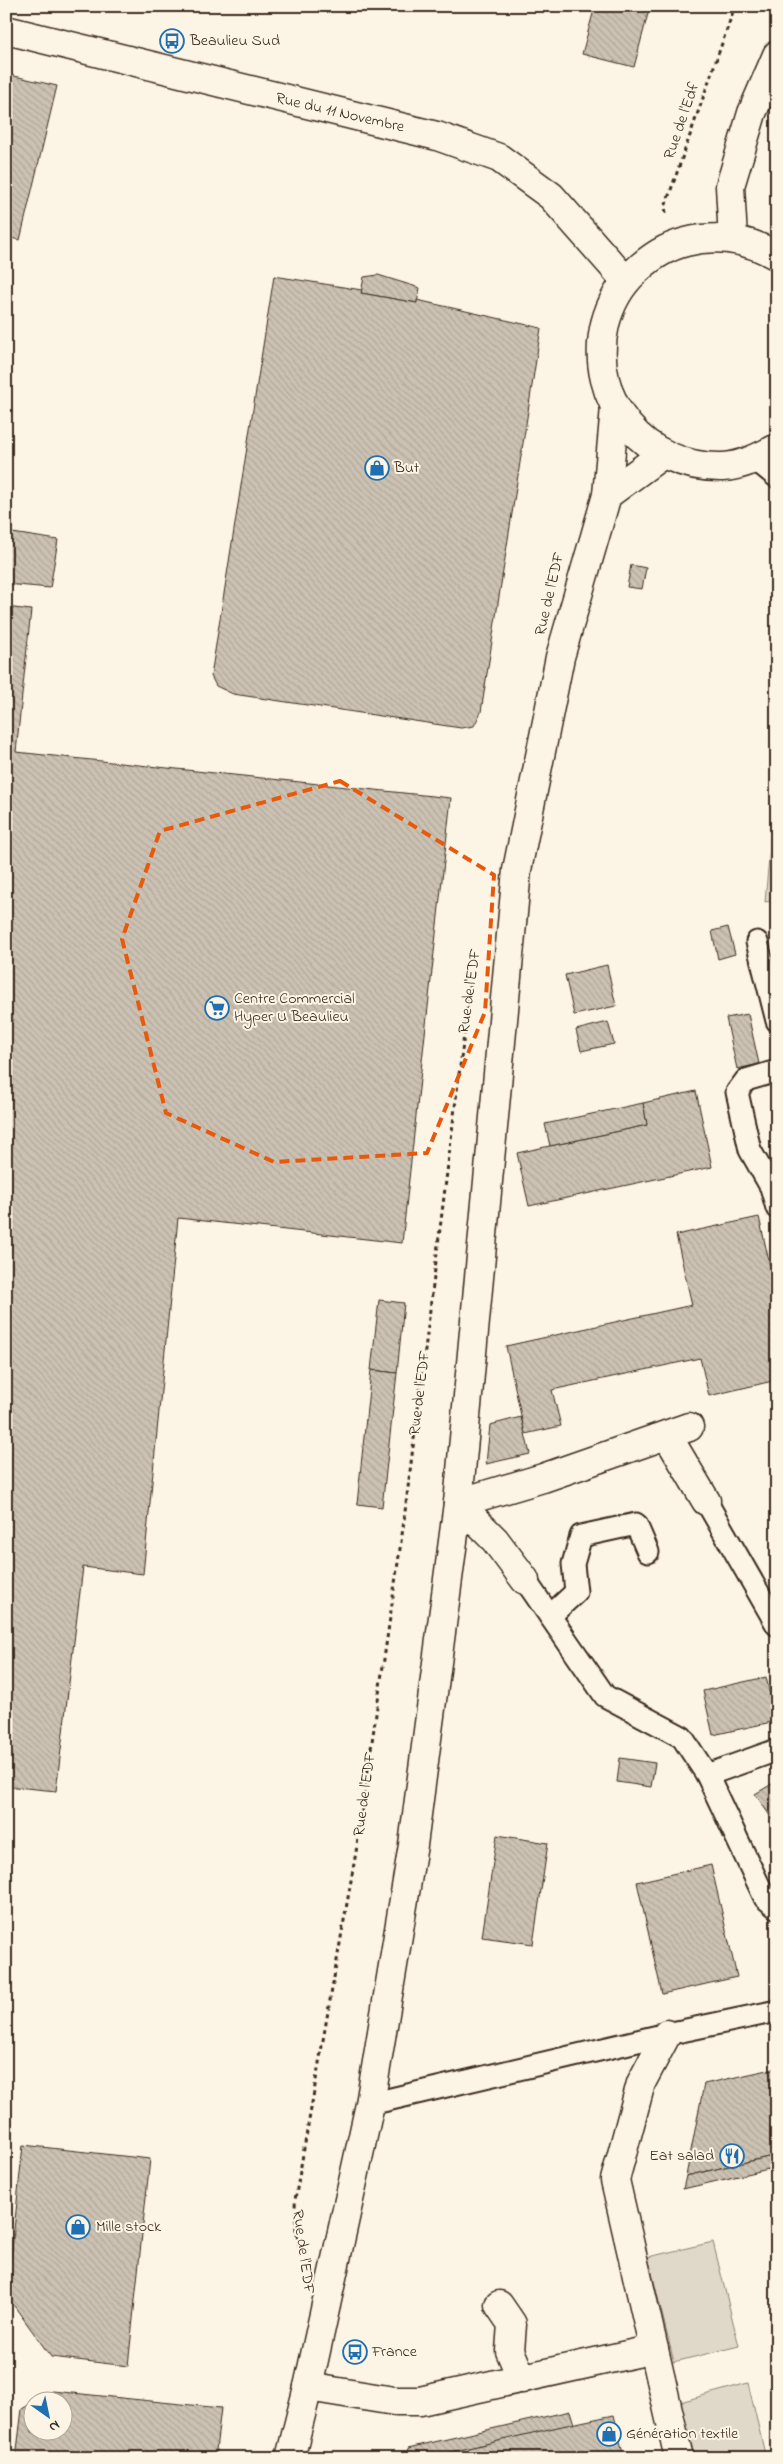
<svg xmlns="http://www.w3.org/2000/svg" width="783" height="2464" font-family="'Indie Flower',sans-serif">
<defs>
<pattern id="building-back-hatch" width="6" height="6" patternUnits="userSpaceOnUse" patternTransform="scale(1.25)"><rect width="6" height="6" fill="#ccc2b3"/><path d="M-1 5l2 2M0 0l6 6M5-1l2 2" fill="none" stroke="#b0a79a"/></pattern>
</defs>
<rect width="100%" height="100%" fill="#fcf5e5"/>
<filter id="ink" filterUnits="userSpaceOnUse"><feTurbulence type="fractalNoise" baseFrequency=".02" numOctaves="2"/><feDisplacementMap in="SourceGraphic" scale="10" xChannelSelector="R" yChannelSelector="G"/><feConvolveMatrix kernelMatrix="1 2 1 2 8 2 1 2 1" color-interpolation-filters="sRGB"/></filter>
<g filter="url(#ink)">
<g fill="#e0d8c8" stroke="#8e8173">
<polygon points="777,767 777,900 765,902"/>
<polygon points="713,2242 739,2346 674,2362 648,2257"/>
<polygon points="748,2383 766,2458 695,2458 680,2402"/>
</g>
<g fill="url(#building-back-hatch)" stroke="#3b2a1e">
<polygon points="595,6 650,6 634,67 582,54"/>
<polygon points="6,74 57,86 20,240 6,237"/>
<polygon points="378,275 420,288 417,303 361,293 364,277"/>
<polygon points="274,276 362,290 361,293 417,303 417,300 541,328 481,712 474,726 461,728 233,694 216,686 211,676"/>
<polygon points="6,532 58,540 50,588 6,584"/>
<polygon points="631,565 646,568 642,589 627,587"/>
<polygon points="6,607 31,610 16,752 451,798 402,1243 178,1218 143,1574 83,1567 56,1791 6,1786"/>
<polygon points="728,927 735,954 718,959 712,931"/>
<polygon points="607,965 616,1006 574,1015 565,975"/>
<polygon points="748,1014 759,1064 737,1069 726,1018"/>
<polygon points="608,1022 614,1044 581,1051 576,1030"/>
<polygon points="696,1091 712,1167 529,1206 517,1153 647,1125 643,1103"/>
<polygon points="643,1103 647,1125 550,1146 545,1124"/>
<polygon points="759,1217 775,1288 777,1288 777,1380 709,1396 700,1358 552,1390 561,1426 525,1434 506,1346 692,1305 676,1235"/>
<polygon points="379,1300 404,1303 397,1373 371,1370"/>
<polygon points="371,1370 397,1373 382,1507 357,1504"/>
<polygon points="521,1417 530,1454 486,1464 490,1425"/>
<polygon points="766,1677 776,1721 713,1735 703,1691"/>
<polygon points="620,1758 655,1763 651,1787 617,1782"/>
<polygon points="777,1781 777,1826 755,1794"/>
<polygon points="497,1835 548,1843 533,1944 482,1937"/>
<polygon points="711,1865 737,1977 662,1994 637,1882"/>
<polygon points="777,2068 777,2155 686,2176 704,2084"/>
<polygon points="23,2145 150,2159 128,2366 51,2357 7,2296"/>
<polygon points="777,2155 777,2167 683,2189 686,2176"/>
<polygon points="52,2391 221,2408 215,2458 16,2458 22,2409 32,2403 32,2432 62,2432 62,2402 34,2402"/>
<polygon points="570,2411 574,2424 426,2458 410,2458 408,2448"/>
<polygon points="614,2415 624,2458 426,2458 562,2426"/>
</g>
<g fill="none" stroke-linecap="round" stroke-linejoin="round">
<g stroke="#3b2a1e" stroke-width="25">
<g id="lane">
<polyline points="756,460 777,477"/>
<polyline points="757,942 777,1021"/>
<polyline points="777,1071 746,1080 737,1092 750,1150 771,1187 777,1208"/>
<polyline points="706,1501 777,1625"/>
<polyline points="525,1580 605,1696 682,1737 707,1775 765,1898 777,1908"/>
<polyline points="550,1616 576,1592 573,1564 581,1536 636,1524 648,1552"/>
<polyline points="707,1775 777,1750"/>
<polyline points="370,2104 667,2034 777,2011"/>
</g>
</g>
<g stroke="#3b2a1e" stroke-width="31">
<g id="street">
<polyline points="667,1435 706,1501"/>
<polyline points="525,1580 495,1540 458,1503 543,1478 689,1427"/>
<polyline points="667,2034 641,2083 615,2180 679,2458"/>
<polyline points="499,2305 512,2324 510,2351 522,2379"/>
<polyline points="308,2387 394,2401 420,2401 654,2349"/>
</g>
</g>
<g stroke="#3b2a1e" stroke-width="31">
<g id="secondary">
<polyline points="6,30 437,136 499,158 551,196 626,281"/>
<polyline points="733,239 730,186 752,113 777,55"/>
<path d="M777,256C748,239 718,234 686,242C666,247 649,258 635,272C620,286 610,305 605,324C587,401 645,469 723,467C742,466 760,457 777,448"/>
<polyline points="607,495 663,454"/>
<polyline points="290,2458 308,2387 370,2104 413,1845 458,1503 517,870 560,657 607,495 615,407"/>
</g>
</g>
<g stroke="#3b2a1e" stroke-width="3" stroke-dasharray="4 4" stroke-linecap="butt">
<polyline points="666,213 665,207 735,6"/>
<polyline points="301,2254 296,2230 295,2200 356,1852 403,1528 470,986"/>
</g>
<use href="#lane" stroke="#fcf5e5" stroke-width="21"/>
<use href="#street" stroke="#fcf5e5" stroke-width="28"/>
<use href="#secondary" stroke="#fcf5e5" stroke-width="28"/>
</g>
</g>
<path fill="none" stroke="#e8590c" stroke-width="4" stroke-dasharray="10 6" stroke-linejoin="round" d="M340,781L494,875L485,1012L427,1153L274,1162L166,1113L122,939L160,831Z"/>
<defs>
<g id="bus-ring" transform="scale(1.25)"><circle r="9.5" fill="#fcf5e5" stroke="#1f6fb2" stroke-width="1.5"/><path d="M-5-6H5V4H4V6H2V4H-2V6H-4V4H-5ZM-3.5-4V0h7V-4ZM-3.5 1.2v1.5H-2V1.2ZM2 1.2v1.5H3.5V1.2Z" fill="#1f6fb2"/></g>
<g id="shop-ring" transform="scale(1.25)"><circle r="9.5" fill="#fcf5e5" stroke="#1f6fb2" stroke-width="1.5"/><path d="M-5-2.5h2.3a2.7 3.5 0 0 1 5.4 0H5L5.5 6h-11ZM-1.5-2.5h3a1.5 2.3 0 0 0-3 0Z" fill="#1f6fb2"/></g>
<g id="supermarket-ring" transform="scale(1.25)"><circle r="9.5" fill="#fcf5e5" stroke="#1f6fb2" stroke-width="1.5"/><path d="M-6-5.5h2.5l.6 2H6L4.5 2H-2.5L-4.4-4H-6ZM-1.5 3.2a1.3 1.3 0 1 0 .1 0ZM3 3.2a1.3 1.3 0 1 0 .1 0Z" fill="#1f6fb2"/></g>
<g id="restaurant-ring" transform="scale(1.25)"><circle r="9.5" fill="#fcf5e5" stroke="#1f6fb2" stroke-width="1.5"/><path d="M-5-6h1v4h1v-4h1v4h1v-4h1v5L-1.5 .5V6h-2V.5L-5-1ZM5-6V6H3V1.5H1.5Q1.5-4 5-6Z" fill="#1f6fb2"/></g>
</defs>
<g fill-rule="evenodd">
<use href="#bus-ring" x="172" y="41"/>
<use href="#shop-ring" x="377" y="468"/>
<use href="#supermarket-ring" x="217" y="1008"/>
<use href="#restaurant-ring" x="732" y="2156"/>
<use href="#shop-ring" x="78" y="2227"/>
<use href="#bus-ring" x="355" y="2352"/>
<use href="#shop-ring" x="609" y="2434"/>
</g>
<g text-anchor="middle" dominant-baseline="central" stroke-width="4" stroke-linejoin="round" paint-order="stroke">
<g font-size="16" fill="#3b2a1e" stroke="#fcf5e5" text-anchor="start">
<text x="190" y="41">Beaulieu Sud</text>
<text x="394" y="468">But</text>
<text x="234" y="999">Centre Commercial<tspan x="234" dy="18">Hyper U Beaulieu</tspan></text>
<text x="714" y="2156" text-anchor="end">Eat salad</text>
<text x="96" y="2227">Mille stock</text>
<text x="372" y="2352">France</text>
<text x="626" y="2434">Génération textile</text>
</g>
<g font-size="16" fill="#3b2a1e" stroke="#fcf5e5">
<text transform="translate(340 113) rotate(13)">Rue du 11 Novembre</text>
<text transform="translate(682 121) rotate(-71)">Rue de l'Edf</text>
<text transform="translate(550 594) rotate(-77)">Rue de l'EDF</text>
<text transform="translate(470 991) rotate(-82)">Rue de l'EDF</text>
<text transform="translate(420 1393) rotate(-83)">Rue de l'EDF</text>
<text transform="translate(365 1794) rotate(-82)">Rue de l'EDF</text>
<text transform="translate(303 2252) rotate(82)">Rue de l'EDF</text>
</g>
</g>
<rect width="783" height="2464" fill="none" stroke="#fcf5e5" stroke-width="25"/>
<rect x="12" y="12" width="758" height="2439" fill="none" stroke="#3b2a1e" stroke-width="2" filter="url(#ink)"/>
<g transform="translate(48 2416) rotate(147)"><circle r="24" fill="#fcf5e5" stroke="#afa495"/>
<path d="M0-4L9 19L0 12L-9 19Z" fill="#1f6fb2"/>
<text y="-8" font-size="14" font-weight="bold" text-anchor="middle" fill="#3b2a1e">N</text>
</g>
</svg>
